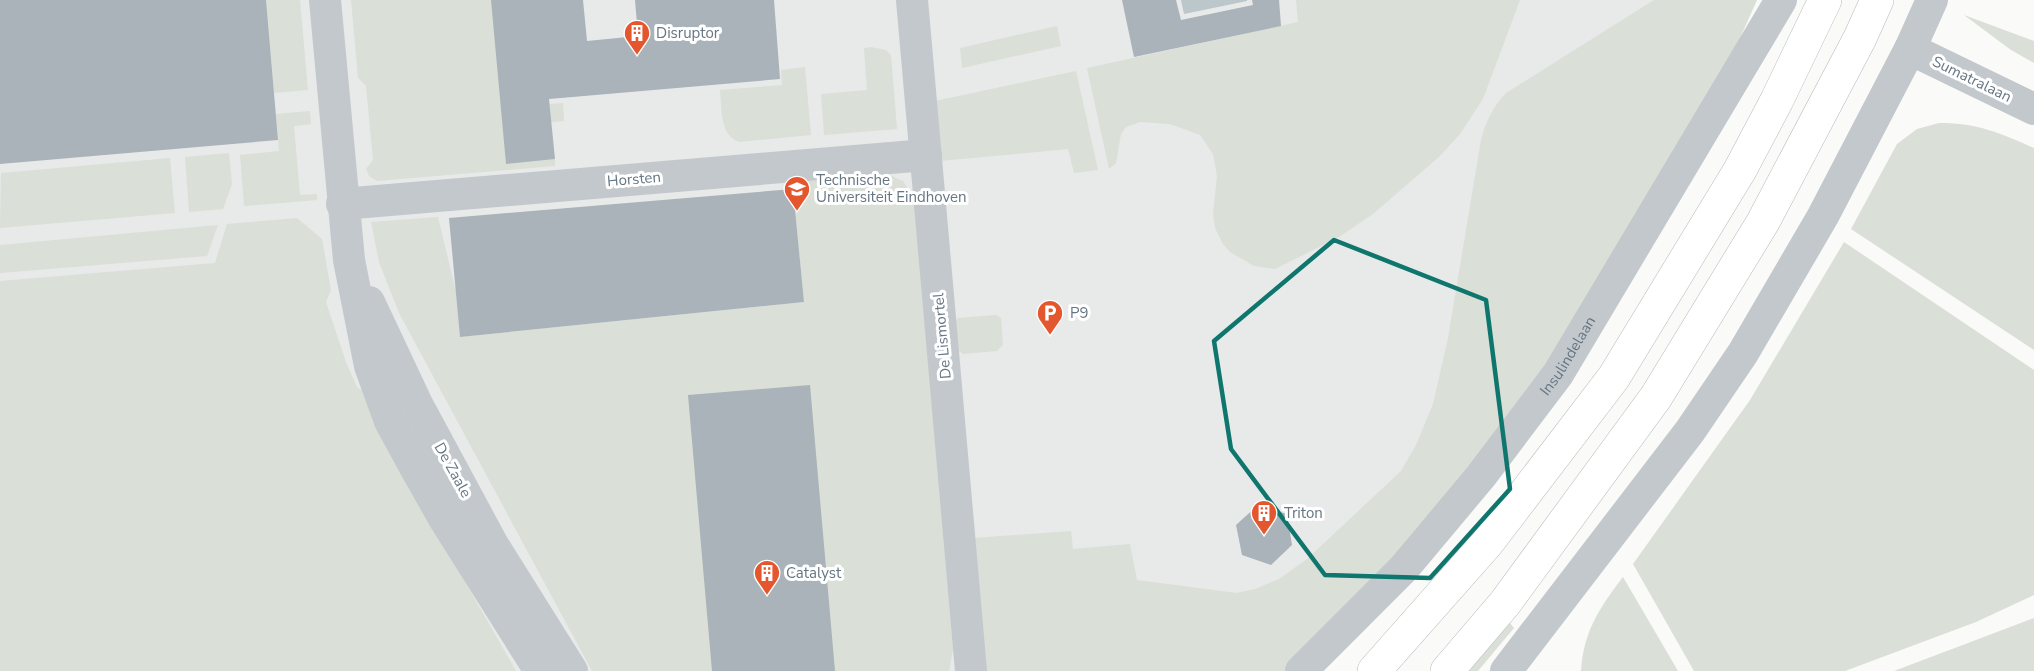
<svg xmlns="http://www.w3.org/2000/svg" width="2034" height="671" font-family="'Nunito Sans',sans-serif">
<rect width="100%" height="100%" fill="#fafaf8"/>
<polygon fill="#e8e9e9" points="0,0 1706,0 1481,425 1269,671 0,671"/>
<g fill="#dadfd7">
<polygon points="266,0 300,0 308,90 274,93"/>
<polygon points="351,0 493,0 502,108 563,103 564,121 503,127 506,163 555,159 555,166 377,181 369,176 366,169 373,160 366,86 358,78"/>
<polygon points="1296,0 1520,0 1483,99 1460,134 1440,156 1373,214 1339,237 1275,269 1254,266 1230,252 1223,244 1215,228 1213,214 1217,176 1213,154 1200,135 1170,124 1140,122 1126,127 1121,134 1116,163 1109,169 1087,68 1298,22"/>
<path d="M1654,0H1757L1663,211L1646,246L1305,671H986L974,538L1071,531L1073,549L1130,544L1137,580L1237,593L1255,589L1279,579L1307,559L1401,471L1416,445L1433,404L1448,338L1481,140C1486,121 1493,107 1506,93Z"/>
<polygon points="1964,15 2034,41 2034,63 2011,50"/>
<polygon points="1057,26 1061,46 962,68 960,48"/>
<polygon points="871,47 886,50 891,55 897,129 824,135 821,94 867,90 864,48"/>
<path d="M805,67L811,135L739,142C719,134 722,108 720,90L782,85L781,70Z"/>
<polygon points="1076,71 1098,170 1074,173 1068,149 940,161 935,101"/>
<polygon points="310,111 311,124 294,126 300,195 317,194 317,200 244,206 240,155 279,151 276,114"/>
<path d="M1939,123C1979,123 1999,133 2034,148V350L1851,229L1897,144L1917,129Z"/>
<polygon points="229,153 232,184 223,209 189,212 185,157"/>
<polygon points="170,158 175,213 0,228 1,173"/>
<polygon points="885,173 903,181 914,198 953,650 949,671 592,671 399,313 379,262 371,222 438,217 456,292 460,337 804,302 793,189 804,180"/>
<polygon points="297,218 322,239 331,290 326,302 346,362 357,387 366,393 432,524 516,671 0,671 0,281 215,263 227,224"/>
<polygon points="218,225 207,256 0,273 0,245"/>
<polygon points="1844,242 2034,370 2034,595 1976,622 1845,671 1694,671 1633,564 1750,400"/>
<polygon points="996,315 1001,318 1003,345 997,351 963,354 957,349 955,322 958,318"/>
<path d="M1623,577L1678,671H1581C1583,632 1600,607 1623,577Z"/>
<polygon points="2034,618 2034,671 1894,671"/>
<polygon points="1509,622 1514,628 1478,671 1469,671"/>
</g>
<polygon fill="#bbc7cb" points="1181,0 1247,0 1247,1 1184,14"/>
<g fill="#aab3b9">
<polygon points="0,0 266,0 278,140 0,164"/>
<polygon points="491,0 583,0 587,41 638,36 635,0 774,0 780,79 549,99 555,159 506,164"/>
<polygon points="1122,0 1176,0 1181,20 1253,5 1252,0 1279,0 1281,26 1134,57"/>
<polygon points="793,189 804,302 460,337 449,218"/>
<polygon points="810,385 835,671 712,671 688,395"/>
<polygon points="1258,505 1287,514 1292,545 1271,565 1242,555 1236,525"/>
</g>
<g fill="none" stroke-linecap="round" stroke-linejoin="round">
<g stroke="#b5babe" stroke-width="34">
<g id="primary">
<polyline points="1374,671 1488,542 1614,377 1740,170 1777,100 1825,0"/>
<polyline points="1447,671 1505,603 1656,397 1763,222 1860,38 1877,0"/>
</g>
</g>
<g stroke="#c3c8cc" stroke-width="32">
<polyline points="325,0 349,260 370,366 390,421 415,467 445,520 540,671"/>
<polyline points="912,0 971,671"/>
<polyline points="1910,49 2034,109"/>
<polyline points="342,204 926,155"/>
<polyline points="369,302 417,404 493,545 572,671"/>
<path id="s1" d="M1301,671L1404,568L1481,476L1558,374L1781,0"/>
<polyline points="1506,671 1690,431 1743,353 1823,216 1910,49 1932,0"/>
</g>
<use href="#primary" stroke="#fff" stroke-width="33"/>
</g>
<path fill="none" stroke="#0f766e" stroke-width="4.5" stroke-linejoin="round" d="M1334,240L1486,300L1510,489L1430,578L1325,575L1231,449L1214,341Z"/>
<defs>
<g id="building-pin" transform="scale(1.35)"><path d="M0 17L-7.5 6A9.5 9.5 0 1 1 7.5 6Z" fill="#e4572e" stroke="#fff"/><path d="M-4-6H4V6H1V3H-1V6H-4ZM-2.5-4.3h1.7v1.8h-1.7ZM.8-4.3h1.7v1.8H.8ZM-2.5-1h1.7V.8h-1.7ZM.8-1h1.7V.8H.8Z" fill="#fff"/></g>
<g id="university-pin" transform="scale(1.35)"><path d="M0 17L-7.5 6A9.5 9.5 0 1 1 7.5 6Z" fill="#e4572e" stroke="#fff"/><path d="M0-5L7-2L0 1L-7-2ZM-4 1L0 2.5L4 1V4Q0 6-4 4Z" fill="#fff"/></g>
<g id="parking-pin" transform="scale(1.35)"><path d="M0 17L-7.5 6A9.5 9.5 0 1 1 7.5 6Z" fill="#e4572e" stroke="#fff"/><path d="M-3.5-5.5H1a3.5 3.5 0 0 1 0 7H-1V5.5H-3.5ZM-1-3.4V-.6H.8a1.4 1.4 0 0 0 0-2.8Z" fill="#fff"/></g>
</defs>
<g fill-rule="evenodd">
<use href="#building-pin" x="637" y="33"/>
<use href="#university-pin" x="797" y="189"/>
<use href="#parking-pin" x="1050" y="313"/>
<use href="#building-pin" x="1264" y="513"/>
<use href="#building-pin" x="767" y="573"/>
</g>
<g text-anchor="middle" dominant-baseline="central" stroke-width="6" stroke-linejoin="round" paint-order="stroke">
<g font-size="15" fill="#657683" stroke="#fff" text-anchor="start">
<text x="656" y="33">Disruptor</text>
<text x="816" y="180">Technische<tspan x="816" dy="17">Universiteit Eindhoven</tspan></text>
<text x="1070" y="313">P9</text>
<text x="1284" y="513">Triton</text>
<text x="786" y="573">Catalyst</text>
</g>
<g font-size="15" fill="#657683" stroke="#fff">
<text transform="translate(1972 79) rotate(26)">Sumatralaan</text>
<text transform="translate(634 179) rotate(-5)">Horsten</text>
<text transform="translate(942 336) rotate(-95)">De Lismortel</text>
<text stroke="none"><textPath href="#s1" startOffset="414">Insulindelaan</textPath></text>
<text transform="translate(453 470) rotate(61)">De Zaale</text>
</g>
</g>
</svg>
